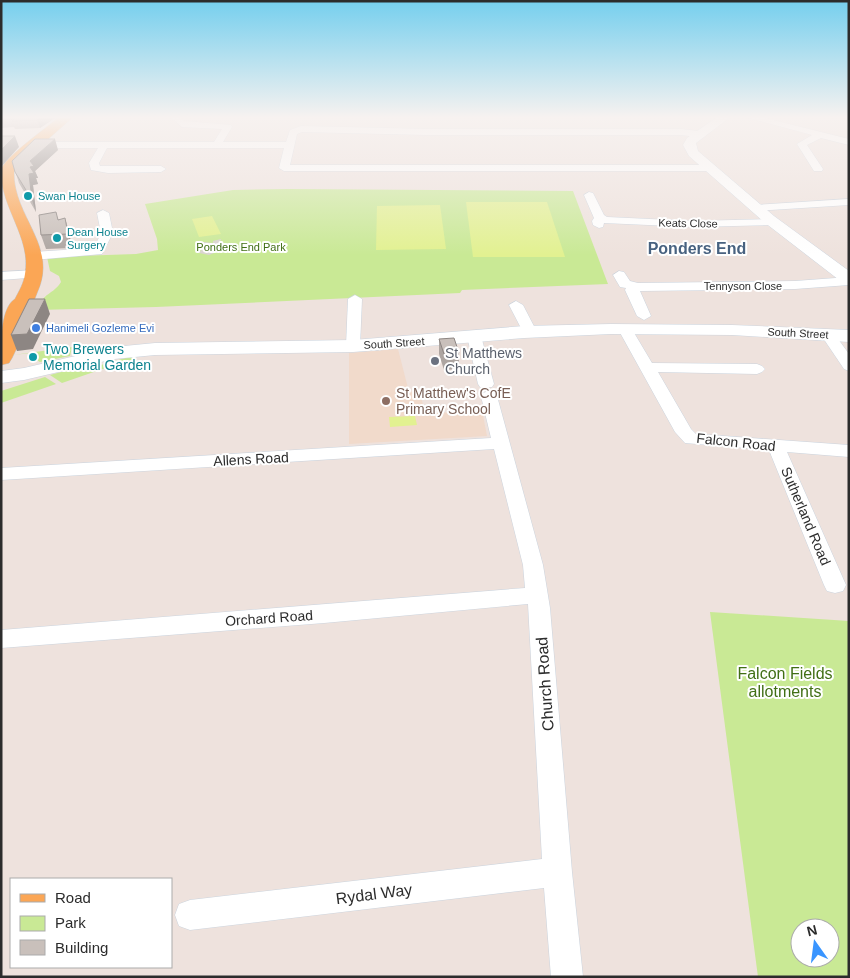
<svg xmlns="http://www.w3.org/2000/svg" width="850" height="978" font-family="Helvetica,sans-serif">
<rect width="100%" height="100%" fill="#eee2dd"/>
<polygon fill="#f1dacb" points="398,349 409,392 420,391 425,414 482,410 487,436 349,444 349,353"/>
<g fill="#c9e995" fill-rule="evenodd">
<path d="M288,189L573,191L608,284L462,290L460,293L156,307L37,310C43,292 53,295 61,282L59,276L50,271L47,257L136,254L158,250L157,239L145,204L233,190Z"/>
<polygon points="72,347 70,356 40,362 31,357 31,353 13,355"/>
<polygon points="136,355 133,363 114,365 62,383 50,375 98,362 101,365"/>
<polygon points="45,377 56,384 1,403 1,391"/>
<path d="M710,612L849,621V977H758ZM800,928H830V958H800Z"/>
</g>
<g fill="#e2f191">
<polygon points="466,202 547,202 565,257 473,257"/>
<polygon points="440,205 446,249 376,250 377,206"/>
<polygon points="212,216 221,234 199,237 192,219"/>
<polygon points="415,416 417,425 390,427 389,417"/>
</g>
<polygon fill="#dad4d0" points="221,239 220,243 226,244 226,251 218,251 218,248 214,253 209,255 199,253 202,249 197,247 201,244 196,243 204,242 213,243 213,241"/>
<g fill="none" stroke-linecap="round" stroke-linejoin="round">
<g stroke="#cbd4de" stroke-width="1">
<g id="minor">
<polygon points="172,118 181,118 184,121 231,125 232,127 223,142 286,142 290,130 301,126 427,129 681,129 698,131 703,134 698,137 681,135 427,135 302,132 297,134 290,165 709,165 714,168 709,171 284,171 279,168 284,148 107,148 99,163 100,166 161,166 166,169 161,172 108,173 91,170 89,163 98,148 34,148 29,145 34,142 214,142 222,129 182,127"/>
<polygon points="749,118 765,118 849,139 849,145 821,138 807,145 823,169 822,171 814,171 797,144 812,135"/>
<polygon points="589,192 593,193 604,215 607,217 693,221 773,219 779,222 773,225 693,227 604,223 603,227 599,228 593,225 592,221 594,218 584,195"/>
<polygon points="849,199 849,205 756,211 750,208 756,205"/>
<polygon points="103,210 109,213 113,233 102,254 33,260 27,256 33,252 94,248 101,233 97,213"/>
<polygon points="35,270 41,274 40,277 1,280 1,272"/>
<polygon points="619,271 624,272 630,281 638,283 795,281 849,277 849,285 795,289 640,291 651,316 644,320 637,316 625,290 626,288 620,287 613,275"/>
<polygon points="355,295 362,299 360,346 358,349 348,349 346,346 348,299"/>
<polygon points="516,301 523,305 537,332 535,335 525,335 523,332 509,305"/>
<polygon points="625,325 630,326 652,363 757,364 762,366 765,369 762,372 757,374 658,372 691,429 696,434 849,445 849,457 787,452 846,585 843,591 835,593 827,591 824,585 769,450 685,443 675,432 618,329 620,326"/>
<polygon points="828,331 833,332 849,354 849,371 844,369 821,335 823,332"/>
<polygon points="474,332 479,333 481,336 494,384 492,387 480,387 478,384 467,336 469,333"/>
<polygon points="489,391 495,393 497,396 543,565 550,608 572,872 583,977 551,977 544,888 190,930 179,926 175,915 179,904 190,900 542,859 528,604 324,623 1,648 1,630 525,588 523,565 494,449 1,480 1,468 491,438 481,396 483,393"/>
</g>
</g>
<g stroke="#cbd4de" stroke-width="1">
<g id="tertiary">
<polygon points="716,118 729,118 696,143 698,151 774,216 849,271 849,284 843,283 764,222 689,156 683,145 687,138"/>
<polygon points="611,324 732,325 849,330 849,342 732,335 611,334 524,338 353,352 155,355 114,359 24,380 1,383 1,371 24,368 114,347 155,343 353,340 524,326"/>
</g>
</g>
<g stroke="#c4c4c4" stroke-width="1">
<path id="primary" d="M58,118H72L21,163L14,172C13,217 59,246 37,293C34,301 32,306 24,310L29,312L32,316L12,358L9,363L1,365C1,346 0,308 15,299C19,291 24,283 25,274C32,238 0,207 1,170C4,158 46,128 58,118Z"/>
</g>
<use href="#minor" fill="#fff" fill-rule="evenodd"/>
<use href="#tertiary" fill="#fff" fill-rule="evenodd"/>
<use href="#primary" fill="#fba655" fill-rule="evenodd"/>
</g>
<g fill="#ada5a1">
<polygon points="1,118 55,118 40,128 15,129 14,127 1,128"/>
<polygon points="58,150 35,171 38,178 36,178 38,184 33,185 36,212 19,183 12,161"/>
<polygon points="58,219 69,232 72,248 46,249 41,235"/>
<polygon points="439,339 459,353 459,369 444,370 439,354"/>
</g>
<g fill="#8d8683">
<polygon points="39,118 55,118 40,128 37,120"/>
<polygon points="15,136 19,147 1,167 1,150"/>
<polygon points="55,139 58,150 35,171 38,178 36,178 38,184 33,185 36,212 32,200 29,174 30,167 30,161"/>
<polygon points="65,218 69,232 72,248 68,234"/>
<polygon points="45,299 50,314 33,349 17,351 11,335"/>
</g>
<g fill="#c9c0bb" stroke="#8d8683">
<polygon points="1,118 39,118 37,120 12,121 14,119 1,119"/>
<polygon points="1,136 15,136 1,150"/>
<polygon points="35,139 55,139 30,161 34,166 30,167 34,173 29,174 32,200 15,172 12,161"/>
<polygon points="56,212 58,220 65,218 68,234 41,235 39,215"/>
<polygon points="29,299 45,299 27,334 11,335"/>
<polygon points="454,338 459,353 444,354 439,339"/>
</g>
<linearGradient id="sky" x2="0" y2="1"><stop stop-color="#75cfee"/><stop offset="0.46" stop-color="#f7f2f0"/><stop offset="1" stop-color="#f7f2f0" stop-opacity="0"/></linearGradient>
<rect width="850" height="255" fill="url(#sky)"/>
<g fill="#0f9aa8" stroke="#fff" stroke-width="2">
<circle cx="28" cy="196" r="5"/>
<circle cx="57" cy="238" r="5"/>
<circle cx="33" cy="357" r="5"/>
</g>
<circle fill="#3f7fe0" stroke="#fff" stroke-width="2" cx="36" cy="328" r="5"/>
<circle fill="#6b7280" stroke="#fff" stroke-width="2" cx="435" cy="361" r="5"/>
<circle fill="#8d6e63" stroke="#fff" stroke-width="2" cx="386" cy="401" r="5"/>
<g text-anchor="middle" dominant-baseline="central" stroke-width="4" stroke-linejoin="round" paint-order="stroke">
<g font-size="11" fill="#0d838f" stroke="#fff" text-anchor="start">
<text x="38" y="196">Swan House</text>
<text x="67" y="232">Dean House<tspan x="67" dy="13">Surgery</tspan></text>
</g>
<g font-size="11" fill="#2c2c2c" stroke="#fff">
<text transform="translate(688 223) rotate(1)">Keats Close</text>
<text x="743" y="286">Tennyson Close</text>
<text transform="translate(798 333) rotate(3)">South Street</text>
<text transform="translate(394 343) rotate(-4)">South Street</text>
</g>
<g font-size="11" fill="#416f15" stroke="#fff">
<text x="241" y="247">Ponders End Park</text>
</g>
<g font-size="11" fill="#366cbe" stroke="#fff" text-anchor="start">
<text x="46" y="328">Hanimeli Gozleme Evi</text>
</g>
<g font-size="14" fill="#0d838f" stroke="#fff" text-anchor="start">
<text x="43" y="349">Two Brewers<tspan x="43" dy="16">Memorial Garden</tspan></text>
</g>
<g font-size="14" fill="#5b616d" stroke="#fff" text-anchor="start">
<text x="445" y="353">St Matthews<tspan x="445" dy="16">Church</tspan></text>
</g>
<g font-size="14" fill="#785e54" stroke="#fff" text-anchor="start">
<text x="396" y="393">St Matthew's CofE<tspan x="396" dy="16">Primary School</tspan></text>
</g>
<g font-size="14" fill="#2c2c2c" stroke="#fff">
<text transform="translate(736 442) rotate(6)">Falcon Road</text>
<text transform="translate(251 459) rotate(-3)">Allens Road</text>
<text transform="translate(806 516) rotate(67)">Sutherland Road</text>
<text transform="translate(269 618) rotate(-4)">Orchard Road</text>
</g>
<g font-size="16" font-weight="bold" fill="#486280" stroke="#fff">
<text x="697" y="248">Ponders End</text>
</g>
<g font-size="16" fill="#416f15" stroke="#fff">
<text x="785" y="673">Falcon Fields<tspan x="785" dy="18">allotments</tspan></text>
</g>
<g font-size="16" fill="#2c2c2c" stroke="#fff">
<text transform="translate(545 684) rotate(-94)">Church Road</text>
<text transform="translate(374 894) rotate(-7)">Rydal Way</text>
</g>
</g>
<rect width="850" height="978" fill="none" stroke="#2c2c2c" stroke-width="5"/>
<rect x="10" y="878" width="162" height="90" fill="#ffffff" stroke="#ababab"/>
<rect x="20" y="894" width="25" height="8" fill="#fba655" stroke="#ababab"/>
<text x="55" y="903" font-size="15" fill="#2c2c2c">Road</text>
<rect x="20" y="916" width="25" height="15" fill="#c9e995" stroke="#ababab"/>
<text x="55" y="928" font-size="15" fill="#2c2c2c">Park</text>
<rect x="20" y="940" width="25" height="15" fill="#c9c0bb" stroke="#ababab"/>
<text x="55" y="953" font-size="15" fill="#2c2c2c">Building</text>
<g transform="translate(815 943) rotate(346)"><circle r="24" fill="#ffffff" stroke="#ababab"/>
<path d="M0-4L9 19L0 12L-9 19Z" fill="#3995ff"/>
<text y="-8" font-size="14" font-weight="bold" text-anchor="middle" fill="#2c2c2c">N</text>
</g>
</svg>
